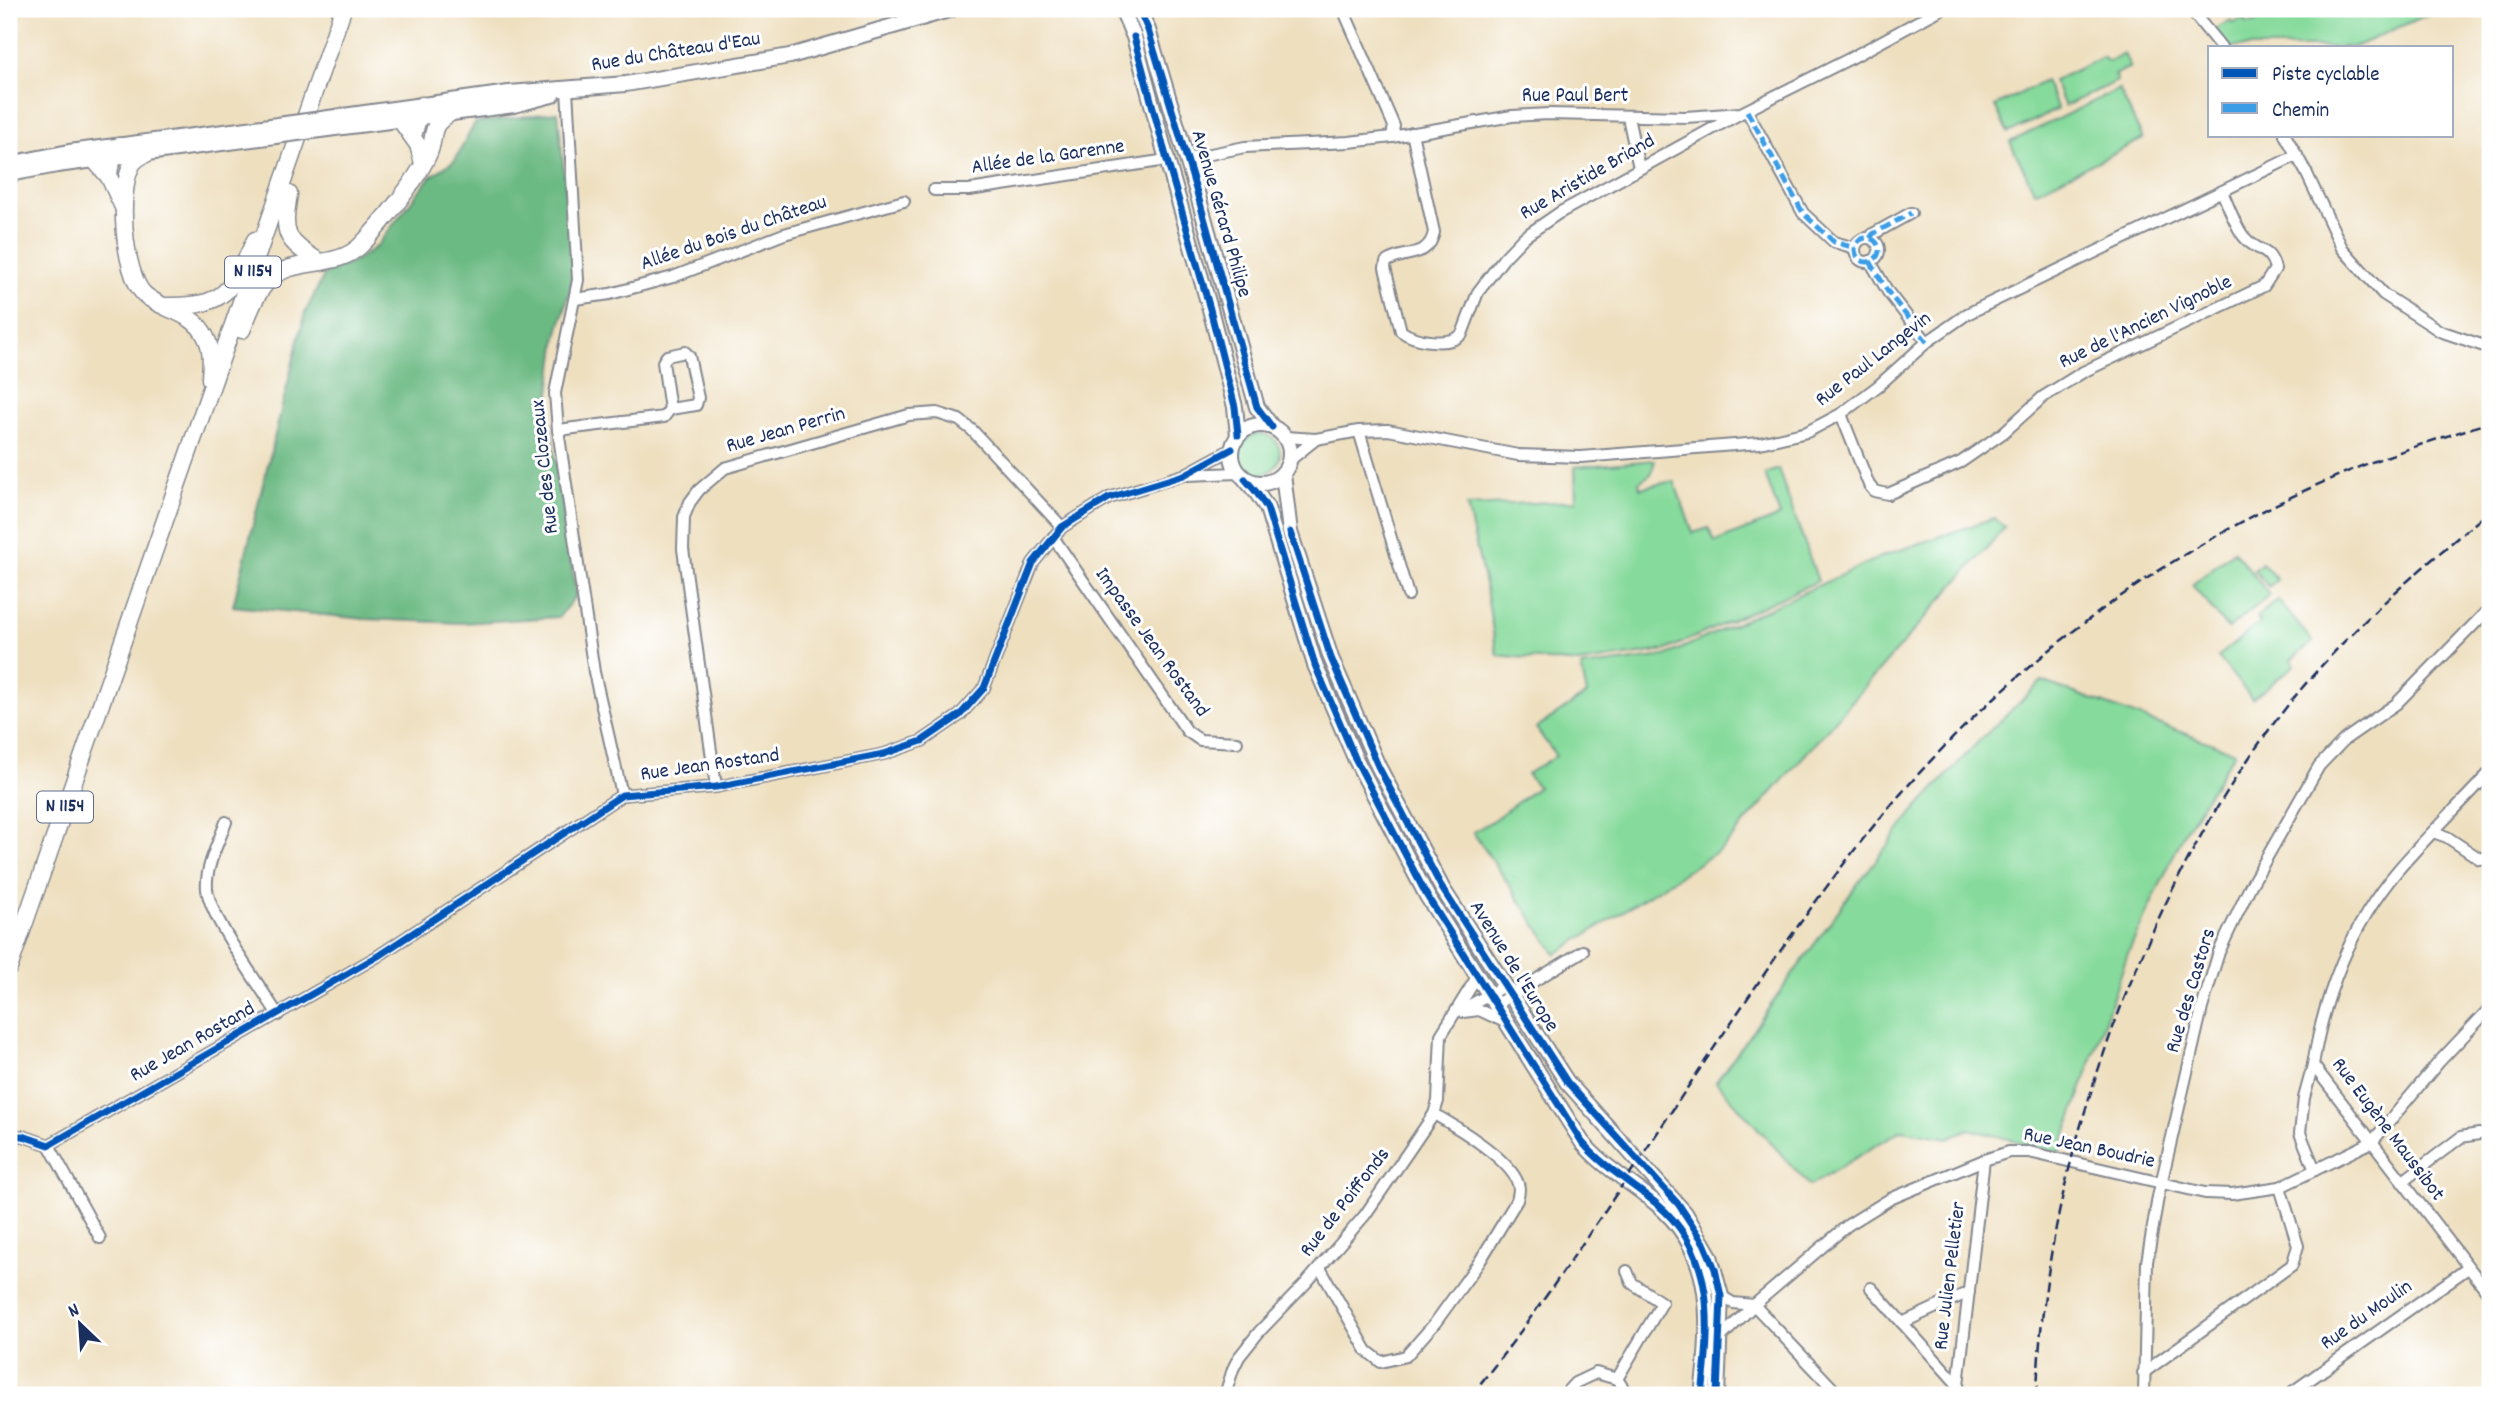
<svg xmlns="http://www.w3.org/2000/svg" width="2499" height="1404" font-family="Dekko,sans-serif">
<rect width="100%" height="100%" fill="#fff"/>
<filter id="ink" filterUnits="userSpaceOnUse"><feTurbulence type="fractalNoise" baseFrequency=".0143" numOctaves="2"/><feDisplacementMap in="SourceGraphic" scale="14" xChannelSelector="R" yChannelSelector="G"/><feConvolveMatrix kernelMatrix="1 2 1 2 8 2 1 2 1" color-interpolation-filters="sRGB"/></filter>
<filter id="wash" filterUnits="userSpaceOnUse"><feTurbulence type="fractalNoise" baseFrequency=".00686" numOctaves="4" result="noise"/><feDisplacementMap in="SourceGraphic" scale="28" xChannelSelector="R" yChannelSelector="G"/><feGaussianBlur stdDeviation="1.57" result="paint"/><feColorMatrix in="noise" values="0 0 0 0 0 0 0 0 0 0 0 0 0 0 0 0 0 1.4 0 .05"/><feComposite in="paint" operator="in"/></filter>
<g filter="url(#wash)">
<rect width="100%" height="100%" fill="#eedfbf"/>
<g fill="#86da9b" stroke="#50847c" stroke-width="2">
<polygon points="2277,9 2440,9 2354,47 2229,47 2214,30 2231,20 2233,24 2243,18 2245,23 2256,23 2259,18 2275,12"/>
<polygon points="2124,54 2130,67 2114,75 2117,81 2065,106 2053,81 2103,57 2108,62"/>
<polygon points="2045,81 2058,109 2008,133 1995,106"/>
<polygon points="2119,89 2143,139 2035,192 2010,142"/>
<circle cx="1260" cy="454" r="20"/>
<polygon points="1655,460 1651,474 1639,482 1640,488 1674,481 1693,533 1709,528 1715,542 1780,516 1765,474 1778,469 1818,581 1666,650 1578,663 1497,655 1486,589 1467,506 1576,501 1575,467"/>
<polygon points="1994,518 2005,527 1723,848 1556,954 1473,832 1492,821 1538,787 1527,774 1556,756 1536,728 1587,694 1581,667 1665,656 1883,556"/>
<polygon points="2234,551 2270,595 2228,629 2192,585"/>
<polygon points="2262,563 2277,580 2269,587 2254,570"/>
<polygon points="2278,600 2313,642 2291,660 2295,665 2252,699 2218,657 2260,622 2256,617"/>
<polygon points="2042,681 2235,752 2185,831 2128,953 2060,1152 1969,1129 1948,1138 1901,1130 1810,1186 1716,1082 1856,886 1914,811 1977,743"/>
</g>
<polygon fill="#6cba83" stroke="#447470" stroke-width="2" points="558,112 574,276 557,336 548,409 576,595 559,617 462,623 365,619 233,606 305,313 325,273 353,262 376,247 430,177 455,160 475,123"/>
</g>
<g filter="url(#ink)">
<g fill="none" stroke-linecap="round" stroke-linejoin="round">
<g stroke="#84878e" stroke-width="14">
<g id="minor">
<polyline points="1343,9 1394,126 1392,137"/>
<polyline points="2190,9 2221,47"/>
<polyline points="567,90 578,280 555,393 558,430 594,672 622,795"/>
<polyline points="1747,111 1803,213 1834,242 1855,248"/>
<polyline points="1628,117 1639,168"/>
<path d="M1412,133L1434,232C1429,259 1404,250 1386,262L1385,268L1401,331C1414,341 1450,347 1462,334L1478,292L1504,258L1524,237L1559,213L1739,114"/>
<polyline points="2285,135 2306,172 2342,248 2383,294 2440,331 2490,348"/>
<polyline points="1186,159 1245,147 1349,142 1392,137 1512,116 1549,114 1686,117 1741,113 1851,58 1941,9"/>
<polyline points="934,190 969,190 1167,160"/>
<polyline points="1870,238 1873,234 1911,213"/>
<circle cx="1867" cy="250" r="12"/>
<polyline points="1870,261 1888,292 1927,342"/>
<polyline points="575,299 610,294 673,277 784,234 904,201"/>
<path d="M1841,414L1869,485L1874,491L1888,494L1961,462L2003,433L2043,397L2083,372L2264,286L2275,269C2270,247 2257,252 2245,238C2236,229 2228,204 2222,192"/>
<polyline points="558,430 664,417 670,409 696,405 698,398 689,356 685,352 667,356 663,362 670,409"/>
<polyline points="1359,431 1408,595"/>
<polyline points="1285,437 1316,439 1359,431 1388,430 1518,455 1581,457 1760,443 1807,432 1841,414 1878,386 1927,342 1967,314 2297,155"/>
<polyline points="1290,460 1316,439"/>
<polyline points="1187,475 1238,473"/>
<polyline points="1053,537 1187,731 1200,740 1237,742"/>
<path d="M2490,772C2460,805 2427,836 2398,870C2351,925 2324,995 2313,1065L2490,1295"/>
<polyline points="716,787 683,549 684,517 690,502 699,490 725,468 909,415 937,413 959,420 972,430 1062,527"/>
<path d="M226,822C219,842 205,867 207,889C210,918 261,987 278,1015"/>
<polyline points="2433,832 2447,837 2480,859 2490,856"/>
<polyline points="1495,1005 1583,951"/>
<polyline points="1459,1011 1504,986"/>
<polyline points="1463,1012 1479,1010 1507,1023"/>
<polyline points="2313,1065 2304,1098 2300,1133 2315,1170"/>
<polyline points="9,1136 23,1136 49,1145 378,956 622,795 716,787 884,754 922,741 960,715 984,688 1033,563 1062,527 1109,498 1184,475 1232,449"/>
<polyline points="49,1145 100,1238"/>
<polyline points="2402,1182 2461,1137 2479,1134"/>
<path d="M1320,1268L1367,1351L1381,1362L1406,1356L1435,1323L1480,1261L1517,1200C1518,1196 1519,1193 1519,1189C1518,1163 1455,1126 1434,1114"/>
<polyline points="1871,1288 1958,1385"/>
<polyline points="1721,1296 1733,1303 1754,1305 1848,1225 1890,1199 1984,1160 2009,1152 2029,1152 2205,1193 2232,1194 2280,1187 2372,1142 2439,1062 2490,1008"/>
<polyline points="1902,1323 1969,1292"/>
<polyline points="1720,1338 1754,1305 1839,1395"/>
<polyline points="2143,1373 2292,1265 2298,1246 2280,1187"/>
<polyline points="1617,1379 1662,1303 1632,1283 1627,1271"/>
<polyline points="1617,1379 1628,1395"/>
<polyline points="1225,1395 1233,1369 1239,1357 1259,1332 1307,1282 1365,1215 1434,1114 1438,1101 1441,1035 1477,977"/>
<polyline points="1564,1395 1575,1383 1596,1373 1617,1379"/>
<polyline points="1953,1395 1958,1385 1984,1160"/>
<polyline points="2144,1395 2147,1262 2158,1197 2202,1008 2219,952 2250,887 2319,766 2344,740 2396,704 2490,608"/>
<polyline points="2288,1395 2468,1268"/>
</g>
</g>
<g stroke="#84878e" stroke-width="18">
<g id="secondary">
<polyline points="1122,9 1134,37 1167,160 1210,309 1235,407 1238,435"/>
<polyline points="1139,9 1148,30 1198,196 1257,407 1272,427"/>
<polyline points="336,117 509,93 626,84 790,56 952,9"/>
<polyline points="335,128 514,105 552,95"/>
<polyline points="9,164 69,152 278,125"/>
<polyline points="9,174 57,165 275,136"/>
<circle cx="1261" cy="454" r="29"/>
<polyline points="1283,474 1290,532 1331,658 1378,766 1442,888 1567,1082 1685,1213 1710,1256 1721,1296 1717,1395"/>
<path d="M1245,479L1257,493L1267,508L1315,665L1355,758L1427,896L1582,1142C1603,1167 1632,1183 1657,1204C1717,1254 1710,1326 1702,1395"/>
</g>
</g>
<g stroke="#84878e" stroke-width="19">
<g id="primary">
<polyline points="401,121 418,145 423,163"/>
<polyline points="413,136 422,105"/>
<path d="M146,154C141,156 137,158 133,163C117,187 123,273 144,294C161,310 190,311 203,332C213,347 211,362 210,379"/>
<polyline points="95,161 109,177 123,207"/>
<polyline points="109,177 110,167 119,146"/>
<path d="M289,194C282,235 285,240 320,262"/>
<path d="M168,306C227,307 232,289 255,240"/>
<path d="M242,330C249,314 255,295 267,282C292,255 334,271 360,246C380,226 417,180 428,155C437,137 427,127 449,114"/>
<polyline points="9,968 343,9"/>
</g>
</g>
<use href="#minor" stroke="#fff" stroke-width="10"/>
<use href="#secondary" stroke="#fff" stroke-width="14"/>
<use href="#primary" stroke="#fff" stroke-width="16"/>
<g stroke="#1b2f5e" stroke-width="2.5" stroke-dasharray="10 5" stroke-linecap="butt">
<path d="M1471,1395C1514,1343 1553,1287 1591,1231C1679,1103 1761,971 1856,848C1980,689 2141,562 2326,481C2379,457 2435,440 2490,422"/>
<path d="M2037,1395C2041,1259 2073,1131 2122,1004C2165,895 2218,792 2292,700C2350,629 2419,569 2490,511"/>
</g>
<g stroke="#84878e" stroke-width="18" stroke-linecap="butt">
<g id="secondary-bridge">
<polyline points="278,125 336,117"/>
<polyline points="275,136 335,128"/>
</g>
</g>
<use href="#secondary-bridge" stroke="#fff" stroke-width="14"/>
<g stroke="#3b9de6" stroke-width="5" stroke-dasharray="10 5" stroke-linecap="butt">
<polyline points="1747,111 1803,213 1834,242 1855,248"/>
<polyline points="1870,238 1873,234 1911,213"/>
<circle cx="1867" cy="250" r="12"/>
<polyline points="1870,261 1888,292 1927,342"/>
</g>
<g stroke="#fff" stroke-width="11">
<g id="cycleway">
<polyline points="1139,9 1148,30 1198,196 1257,407 1272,427"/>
<polyline points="1134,37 1167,160 1210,309 1235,407 1238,435"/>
<path d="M1245,479L1257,493L1267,508L1315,665L1355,758L1427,896L1582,1142C1603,1167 1632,1183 1657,1204C1717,1254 1710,1326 1702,1395"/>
<polyline points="1290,532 1331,658 1378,766 1442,888 1567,1082 1679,1205 1704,1243 1715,1269 1721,1296 1717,1395"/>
<polyline points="9,1136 23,1136 49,1145 378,956 622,795 716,787 884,754 922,741 960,715 984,688 1033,563 1062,527 1109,498 1184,475 1232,449"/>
</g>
</g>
<use href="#cycleway" stroke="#0057b8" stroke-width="7"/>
</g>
</g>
<g text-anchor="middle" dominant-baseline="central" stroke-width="6" stroke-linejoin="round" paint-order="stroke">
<g fill="#fff" stroke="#5f6d8e" stroke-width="2">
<rect x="225" y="256.5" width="56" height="31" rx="5"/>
<rect x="37" y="791.5" width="56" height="31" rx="5"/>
</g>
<g font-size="19" font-weight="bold" fill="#1b2f5e">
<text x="253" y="272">N 1154</text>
<text x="65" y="807">N 1154</text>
</g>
<g font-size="21" fill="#1b2f5e" stroke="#fff">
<text transform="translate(676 53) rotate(-9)">Rue du Château d'Eau</text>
<text x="1575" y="97">Rue Paul Bert</text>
<text transform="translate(1048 158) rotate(-8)">Allée de la Garenne</text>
<text transform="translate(1588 178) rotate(-30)">Rue Aristide Briand</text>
<text transform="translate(1220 214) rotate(74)">Avenue Gérard Philipe</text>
<text transform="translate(734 234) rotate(-19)">Allée du Bois du Château</text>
<text transform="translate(2146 323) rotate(-26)">Rue de l'Ancien Vignoble</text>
<text transform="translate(1874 360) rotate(-38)">Rue Paul Langevin</text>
<text transform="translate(786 431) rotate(-16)">Rue Jean Perrin</text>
<text transform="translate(546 467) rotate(-96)">Rue des Clozeaux</text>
<text transform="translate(1151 643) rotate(54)">Impasse Jean Rostand</text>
<text transform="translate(710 766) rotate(-8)">Rue Jean Rostand</text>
<text transform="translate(1513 967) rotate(58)">Avenue de l'Europe</text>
<text transform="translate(2192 991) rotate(-73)">Rue des Castors</text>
<text transform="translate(193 1043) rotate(-30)">Rue Jean Rostand</text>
<text transform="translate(2387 1130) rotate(53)">Rue Eugène Maussibot</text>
<text transform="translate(2089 1149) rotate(12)">Rue Jean Boudrie</text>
<text transform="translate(1346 1203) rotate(-52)">Rue de Poiffonds</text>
<text transform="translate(1951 1276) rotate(-83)">Rue Julien Pelletier</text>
<text transform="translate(2367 1316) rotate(-35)">Rue du Moulin</text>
</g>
</g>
<rect width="2499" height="1404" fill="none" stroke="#fff" stroke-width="35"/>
<rect x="2208" y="46" width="245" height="91" fill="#ffffff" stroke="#a4acbf" stroke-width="2"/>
<rect x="2222" y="68" width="35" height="10" fill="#0057b8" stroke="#a4acbf" stroke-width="2"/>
<text x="2272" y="80" font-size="21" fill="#1b2f5e">Piste cyclable</text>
<rect x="2222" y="103" width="35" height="10" fill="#3b9de6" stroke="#a4acbf" stroke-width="2"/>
<text x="2272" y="116" font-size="21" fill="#1b2f5e">Chemin</text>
<g transform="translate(80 1324) rotate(335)" stroke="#ffffff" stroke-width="5" paint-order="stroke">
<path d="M0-5L12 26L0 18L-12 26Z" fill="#1b2f5e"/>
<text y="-10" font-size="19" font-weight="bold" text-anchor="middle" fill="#1b2f5e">N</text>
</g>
</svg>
